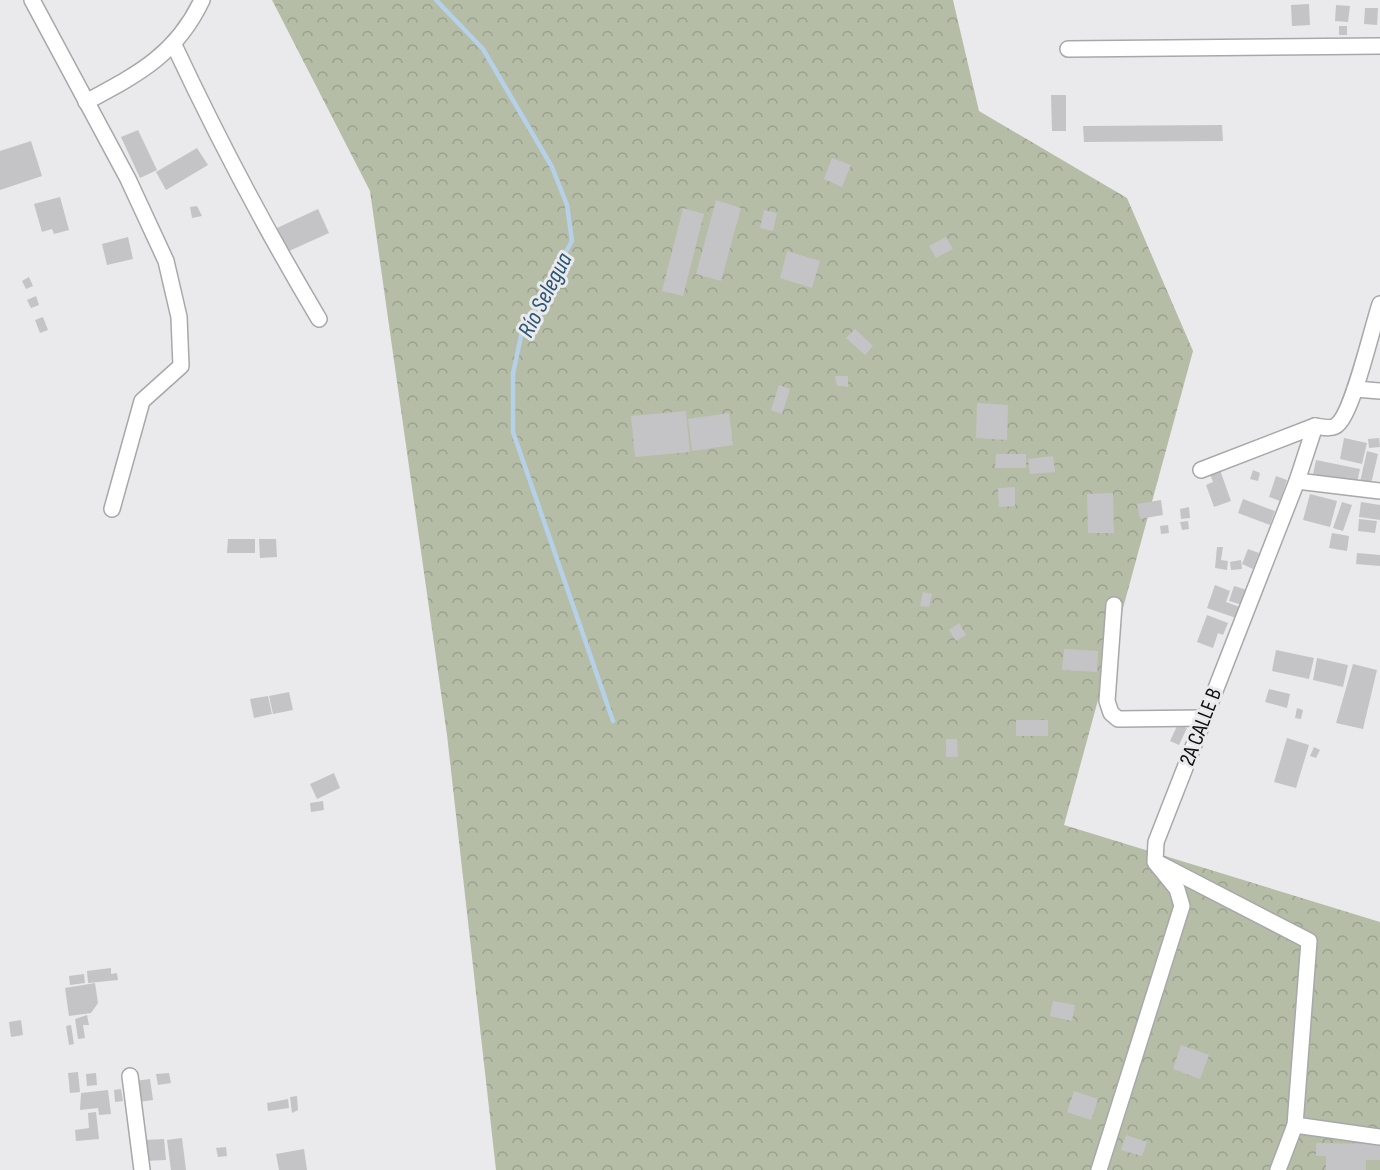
<svg xmlns="http://www.w3.org/2000/svg" width="1380" height="1170" font-family="'Sofia Sans Condensed',sans-serif">
<defs>
<pattern id="forest-crowns" width="20" height="18" patternUnits="userSpaceOnUse" patternTransform="scale(1.5)"><rect width="20" height="18" fill="#b5bda7"/><path d="M2 6a3 3 0 1 1 6 0M12 15a3 3 0 1 1 6 0" fill="none" stroke="#9aa18f"/></pattern>
</defs>
<rect width="100%" height="100%" fill="#eaeaec"/>
<polygon fill="url(#forest-crowns)" points="272,0 953,0 979,111 1127,198 1193,351 1064,825 1380,922 1380,1170 496,1170 447,735 370,191"/>
<g fill="none" stroke-linecap="round" stroke-linejoin="round">
<polyline stroke="#b5d0e7" stroke-width="4.5" points="436,0 483,49 552,167 567,205 572,241 522,331 513,374 513,432 613,721"/>
</g>
<g fill="#c4c4c6">
<polygon points="1309,4 1310,25 1292,26 1291,5"/>
<polygon points="1336,5 1350,6 1348,22 1335,21"/>
<polygon points="1365,8 1378,8 1377,25 1364,24"/>
<rect x="1339" y="26" width="8" height="9"/>
<polygon points="1051,95 1066,95 1066,131 1052,131"/>
<polygon points="1222,125 1223,141 1084,142 1083,126"/>
<polygon points="138,130 157,170 140,178 121,137"/>
<polygon points="31,141 42,176 0,190 0,151"/>
<polygon points="197,148 208,165 166,190 156,172"/>
<polygon points="832,158 851,165 842,187 824,179"/>
<polygon points="60,197 69,230 54,234 52,229 42,232 34,204"/>
<polygon points="716,200 741,208 721,281 696,274"/>
<polygon points="197,206 202,216 192,218 190,207"/>
<polygon points="683,208 704,214 683,296 662,291"/>
<polygon points="318,209 329,233 287,252 277,228"/>
<polygon points="764,210 777,213 773,231 760,228"/>
<polygon points="128,237 133,259 107,265 102,244"/>
<polygon points="946,237 953,249 936,258 929,246"/>
<polygon points="787,251 820,261 812,288 780,278"/>
<polygon points="29,277 33,286 26,289 22,281"/>
<polygon points="36,296 39,305 31,308 27,300"/>
<polygon points="43,317 48,330 40,333 35,320"/>
<polygon points="855,329 873,346 865,355 846,338"/>
<polygon points="835,376 848,376 848,387 837,386"/>
<polygon points="779,385 790,389 782,414 771,410"/>
<polygon points="977,403 1008,405 1007,440 976,438"/>
<polygon points="686,411 690,452 635,457 631,416"/>
<polygon points="729,413 733,445 692,451 688,419"/>
<polygon points="1344,438 1367,443 1362,464 1340,459"/>
<polygon points="1379,438 1380,447 1369,448 1368,439"/>
<polygon points="1367,451 1378,454 1371,484 1360,482"/>
<polygon points="996,454 1026,454 1026,468 995,468"/>
<polygon points="1053,456 1055,472 1030,474 1028,459"/>
<polygon points="1316,460 1360,469 1357,483 1313,474"/>
<polygon points="1220,470 1231,501 1214,507 1206,485 1213,482 1210,474"/>
<polygon points="1253,470 1260,473 1258,481 1250,479"/>
<polygon points="1276,476 1287,480 1280,501 1269,497"/>
<polygon points="1015,487 1015,506 999,507 998,488"/>
<polygon points="1113,493 1114,533 1088,533 1087,494"/>
<polygon points="1310,494 1337,501 1330,527 1303,520"/>
<polygon points="1243,499 1275,511 1270,525 1238,513"/>
<polygon points="1161,500 1163,515 1140,519 1137,504"/>
<polygon points="1342,502 1352,505 1343,531 1333,528"/>
<polygon points="1361,502 1380,505 1380,520 1359,517"/>
<polygon points="1189,507 1190,518 1181,519 1180,509"/>
<polygon points="1359,519 1377,521 1375,533 1358,531"/>
<polygon points="1188,521 1189,529 1182,530 1180,522"/>
<polygon points="1168,525 1169,533 1161,534 1160,526"/>
<polygon points="1332,533 1349,536 1347,551 1329,548"/>
<polygon points="228,539 255,539 255,553 227,553"/>
<polygon points="259,539 276,539 277,557 260,558"/>
<polygon points="1217,547 1223,547 1221,560 1228,561 1227,570 1215,568"/>
<polygon points="1248,549 1259,553 1253,569 1242,564"/>
<polygon points="1357,553 1380,555 1380,566 1356,564"/>
<polygon points="1241,560 1242,569 1231,570 1230,562"/>
<polygon points="1215,585 1230,591 1226,602 1240,607 1236,618 1207,608"/>
<polygon points="1234,586 1247,590 1242,605 1229,601"/>
<polygon points="923,592 932,594 929,607 920,606"/>
<polygon points="1207,615 1228,623 1223,635 1218,633 1213,648 1197,642"/>
<polygon points="959,623 966,635 956,641 949,630"/>
<polygon points="1064,649 1098,651 1097,672 1062,670"/>
<polygon points="1276,650 1314,658 1309,679 1272,671"/>
<polygon points="1317,658 1348,665 1343,687 1313,680"/>
<polygon points="1353,664 1377,670 1363,729 1336,723"/>
<polygon points="1269,689 1290,694 1287,708 1265,702"/>
<polygon points="289,692 293,710 273,714 269,696"/>
<polygon points="268,696 272,714 254,718 250,699"/>
<polygon points="1297,708 1303,710 1301,719 1295,718"/>
<rect x="1016" y="720" width="32" height="16"/>
<polygon points="1178,724 1187,728 1179,745 1170,741"/>
<polygon points="1287,738 1309,745 1296,788 1274,782"/>
<polygon points="946,739 957,739 958,757 946,757"/>
<polygon points="1314,747 1320,750 1316,758 1310,756"/>
<polygon points="334,773 340,788 317,799 310,784"/>
<polygon points="323,801 324,810 311,812 310,803"/>
<polygon points="111,968 111,974 117,973 118,980 88,983 87,971"/>
<polygon points="84,974 85,983 70,985 69,976"/>
<polygon points="95,983 98,1003 91,1013 69,1016 65,988"/>
<polygon points="1053,1001 1075,1005 1072,1021 1050,1016"/>
<polygon points="87,1015 89,1025 83,1025 85,1038 78,1039 75,1019"/>
<polygon points="21,1020 23,1035 11,1037 9,1022"/>
<polygon points="71,1025 74,1044 69,1045 66,1026"/>
<polygon points="1181,1045 1209,1055 1200,1079 1173,1069"/>
<polygon points="78,1072 80,1092 70,1093 68,1073"/>
<polygon points="96,1073 97,1085 87,1086 86,1074"/>
<polygon points="169,1073 171,1083 158,1085 156,1074"/>
<polygon points="150,1079 153,1100 138,1102 135,1081"/>
<polygon points="121,1089 123,1101 115,1102 114,1090"/>
<polygon points="108,1090 111,1114 99,1115 98,1108 80,1110 81,1093"/>
<polygon points="1074,1091 1098,1099 1091,1120 1067,1112"/>
<polygon points="297,1096 298,1110 292,1113 290,1097"/>
<polygon points="288,1099 289,1108 268,1111 267,1103"/>
<polygon points="96,1112 99,1139 76,1141 75,1130 89,1128 88,1113"/>
<polygon points="1126,1135 1147,1142 1142,1156 1121,1150"/>
<polygon points="182,1138 186,1170 171,1170 167,1140"/>
<polygon points="164,1139 166,1160 145,1161 144,1140"/>
<polygon points="1316,1143 1380,1144 1380,1160 1366,1160 1366,1170 1326,1170 1326,1156 1316,1156"/>
<polygon points="226,1147 227,1156 218,1157 216,1148"/>
<polygon points="304,1149 307,1170 279,1170 276,1154"/>
</g>
<g fill="none" stroke-linecap="round" stroke-linejoin="round">
<g stroke="#a7a8a9" stroke-width="18">
<g id="street">
<polyline points="32,0 128,179 166,261 179,317 181,366 142,401 112,509"/>
<path d="M174,45C218,139 266,230 319,319"/>
<polyline points="1068,49 1380,46"/>
<path d="M86,102C138,74 176,55 202,0"/>
<polyline points="1355,389 1380,391"/>
<polyline points="1201,470 1315,426"/>
<polyline points="1297,481 1380,491"/>
<polyline points="1114,605 1107,701 1111,713 1118,719 1204,718"/>
<polyline points="1160,864 1309,941 1295,1125 1278,1170"/>
<polyline points="130,1076 142,1170"/>
<polyline points="1295,1125 1380,1137"/>
<path d="M1099,1170L1182,906L1177,889L1155,862L1156,842L1297,481L1315,426C1322,427 1333,430 1338,424C1353,411 1372,328 1380,304"/>
</g>
</g>
<use href="#street" stroke="#fff" stroke-width="15"/>
</g>
<g text-anchor="middle" dominant-baseline="central" stroke-width="6" stroke-linejoin="round" paint-order="stroke">
<g font-size="22" fill="#0d0d0e" stroke="#eaeaec">
<text transform="translate(1201 727) rotate(-69)">2A CALLE B</text>
</g>
<g font-size="24" font-style="italic" fill="#2a5677" stroke="#eaeaec">
<text transform="translate(545 295) rotate(-63)">Río Selegua</text>
</g>
</g>
</svg>
